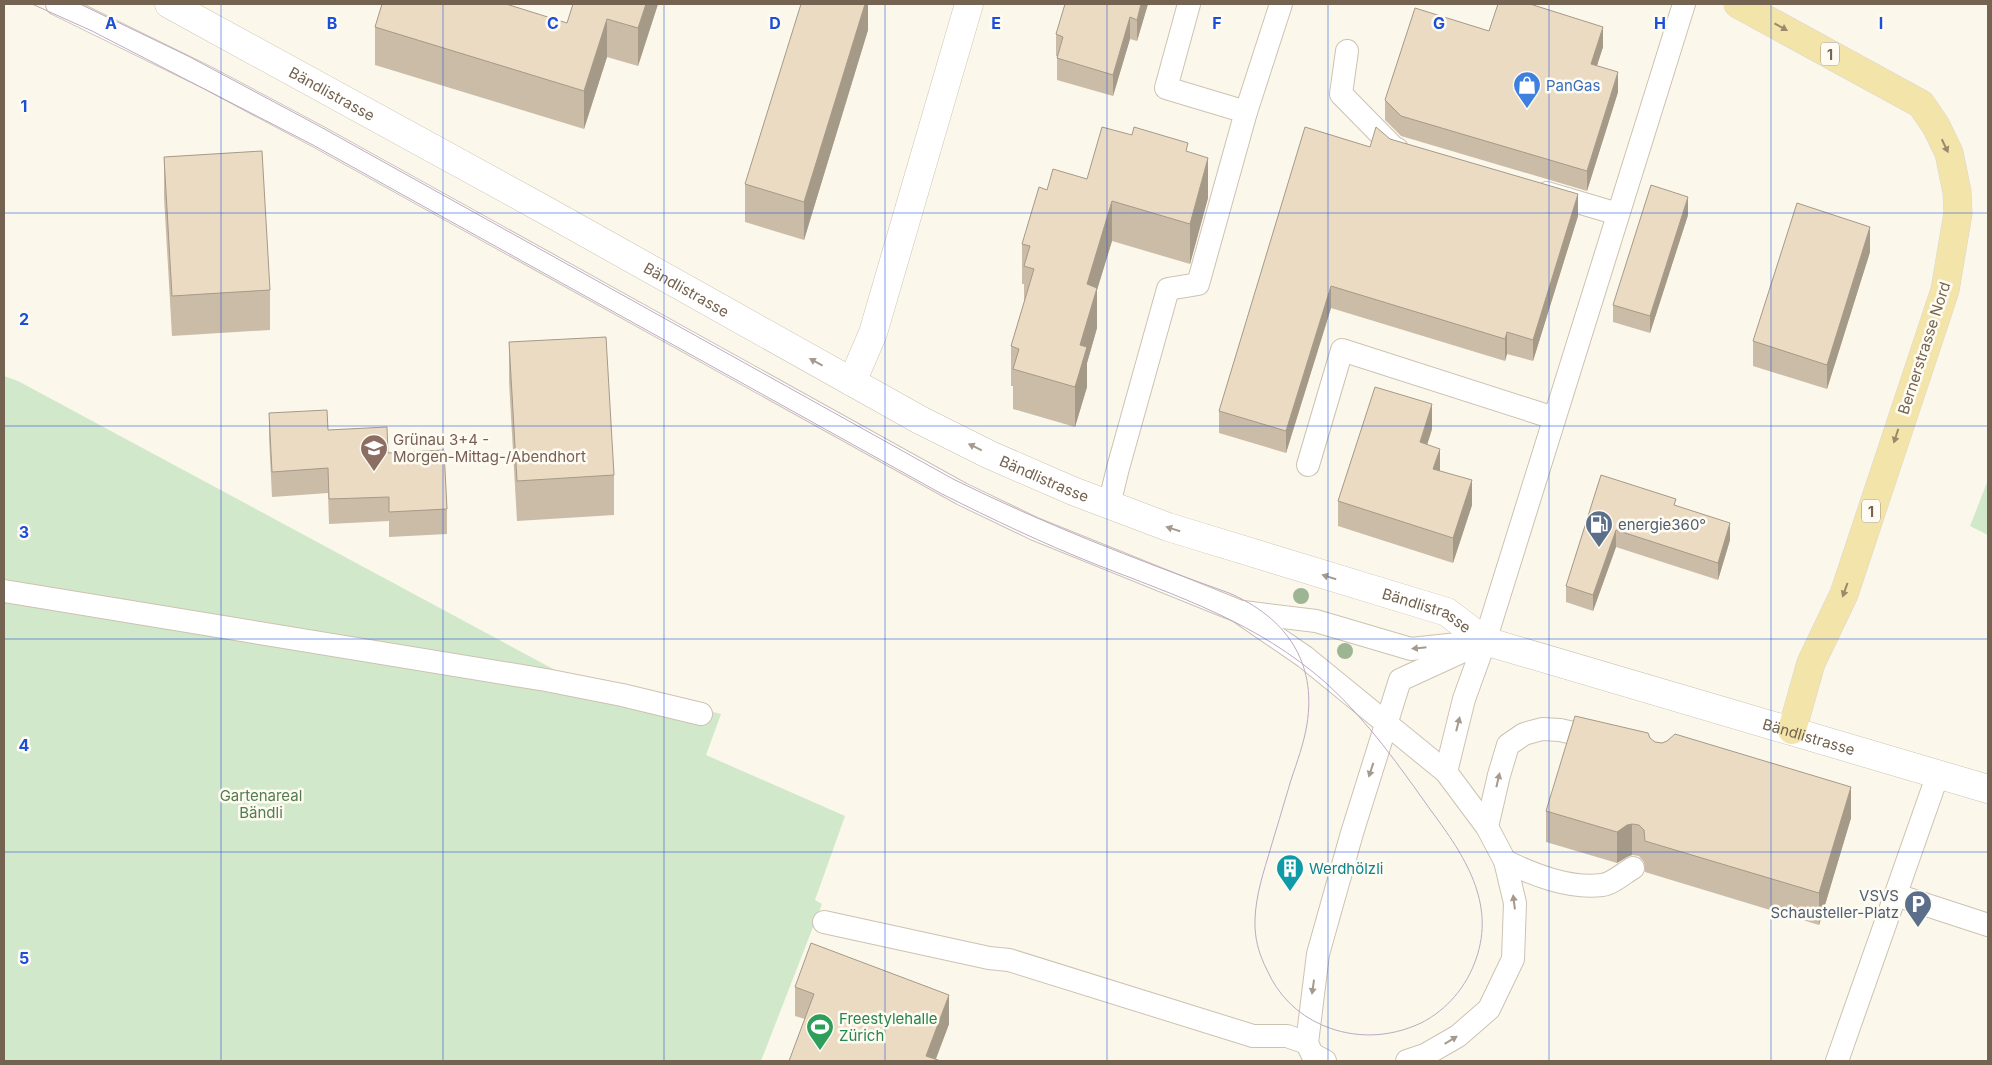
<svg xmlns="http://www.w3.org/2000/svg" width="1992" height="1065" font-family="Inter,sans-serif">
<rect width="100%" height="100%" fill="#fbf8eb"/>
<g fill="#d1e8ca">
<polygon points="4,376 18,381 555,670 721,714 706,755 845,816 815,900 822,904 761,1061 4,1061"/>
<polygon points="1988,480 1988,535 1970,526"/>
</g>
<g fill="none" stroke-linecap="round" stroke-linejoin="round">
<g stroke="#cdc2b2" stroke-width="24">
<g id="service">
<polyline points="57,4 208,78 317,136 962,494 1035,529 1238,611 1305,657 1446,772 1487,827 1505,861 1515,903 1513,959 1489,1009 1458,1036 1425,1055 1407,1061"/>
<polyline points="1189,4 1166,88 1246,112 1281,4"/>
<polyline points="1347,51 1341,94 1394,148 1397,149"/>
<polyline points="1547,193 1618,214"/>
<polyline points="1308,465 1342,350 1554,418"/>
<polyline points="1109,505 1118,468 1168,289 1198,284 1246,112"/>
<polyline points="4,591 546,680 622,695 701,714"/>
<polyline points="1243,612 1316,621 1411,649 1467,643"/>
<polyline points="1446,772 1464,699 1485,641 1684,4"/>
<polyline points="1487,827 1499,775 1508,745 1524,734 1542,729 1560,730 1599,739"/>
<path d="M1505,861C1534,875 1569,889 1602,885C1612,884 1624,873 1633,868"/>
<polyline points="1896,895 1988,925"/>
<polyline points="824,922 989,958 1009,960 1253,1036 1287,1036 1307,1043"/>
<polyline points="1325,1061 1312,1054 1307,1043 1318,954 1352,833 1400,680 1485,641"/>
<polyline points="1837,1061 1938,774"/>
</g>
</g>
<g stroke="#cdc2b2" stroke-width="29">
<polyline id="minor" points="852,382 873,333 969,4"/>
</g>
<g stroke="#cdc2b2" stroke-width="29">
<g id="tertiary">
<path id="s1" d="M169,4L545,210L920,420L990,455L1073,491L1168,527L1447,612L1485,641L1988,789"/>
</g>
</g>
<g stroke="#dbd6d2" stroke-width="29">
<polyline id="primary" points="1738,4 1921,104 1936,126 1949,153 1957,192 1958,213 1945,290 1844,594 1811,663 1792,730"/>
</g>
<use href="#service" stroke="#fff" stroke-width="22"/>
<use href="#minor" stroke="#fff" stroke-width="28"/>
<use href="#tertiary" stroke="#fff" stroke-width="28"/>
<use href="#primary" stroke="#f3e4aa" stroke-width="28"/>
<path stroke="#bda9c5" stroke-width="1" d="M32,4L92,31L313,145L942,494C992,519 1042,543 1095,564C1179,597 1257,622 1326,683C1368,721 1400,767 1432,812C1464,855 1496,903 1476,959C1467,986 1447,1010 1421,1023C1389,1038 1354,1039 1322,1025C1297,1014 1278,995 1267,970C1260,956 1256,944 1255,928C1254,904 1261,880 1268,857C1276,831 1283,806 1291,780C1297,762 1304,743 1307,724C1317,661 1285,617 1229,593C1134,559 1042,523 953,479L319,126L188,56L80,4"/>
</g>
<g fill="#9eb594">
<circle cx="1301" cy="596" r="8"/>
<circle cx="1345" cy="651" r="8"/>
</g>
<g fill="#cbbca8">
<polygon points="658,4 638,66 607,57 584,129 375,65 375,27 567,23"/>
<polygon points="868,4 868,30 804,240 745,222 745,184"/>
<polygon points="1148,4 1137,41 1130,39 1113,96 1057,80 1057,56 1056,56 1056,34"/>
<polygon points="1603,47 1597,65 1618,92 1587,191 1401,136 1385,120 1385,100"/>
<polygon points="1132,135 1188,152 1208,198 1190,264 1112,241 1097,290 1097,328 1087,363 1087,387 1075,427 1013,409 1013,386 1011,386 1011,346 1024,302 1024,284 1022,284 1022,244 1047,190 1087,179"/>
<polygon points="1390,139 1578,216 1533,361 1507,354 1505,361 1331,308 1286,453 1219,433 1219,411"/>
<polygon points="164,157 270,290 270,330 172,336 164,197"/>
<polygon points="1688,215 1650,333 1613,322 1613,305"/>
<polygon points="1870,252 1827,389 1753,366 1753,341"/>
<polygon points="509,342 614,475 614,515 517,521 509,382"/>
<polygon points="269,413 328,430 388,453 447,509 447,534 389,537 389,521 329,524 328,493 272,497 269,438"/>
<polygon points="1432,429 1427,445 1440,471 1472,505 1453,563 1338,526 1338,501"/>
<polygon points="1601,475 1730,540 1718,580 1616,547 1593,611 1566,602 1566,586"/>
<polygon points="1655,742 1851,818 1819,925 1645,872 1644,862 1639,856 1632,855 1627,857 1617,863 1546,842 1546,811"/>
<polygon points="795,987 949,1024 936,1059 795,1016"/>
</g>
<g fill="#a59988">
<polygon points="646,4 658,4 638,66 638,28"/>
<polygon points="865,4 868,4 868,30 804,240 804,202"/>
<polygon points="1141,4 1148,4 1137,41 1137,20"/>
<polygon points="1130,17 1130,39 1113,96 1113,75"/>
<polygon points="607,19 607,57 584,129 584,91"/>
<polygon points="1603,27 1603,47 1591,84 1591,64"/>
<polygon points="1618,72 1618,92 1587,191 1587,171"/>
<polygon points="1208,158 1208,198 1190,264 1190,224"/>
<polygon points="1578,194 1578,216 1533,361 1533,340"/>
<polygon points="1688,197 1688,215 1650,333 1650,316"/>
<polygon points="1112,201 1112,241 1097,290 1097,328 1087,363 1087,387 1075,427 1075,387 1087,284"/>
<polygon points="1870,227 1870,252 1827,389 1827,365"/>
<polygon points="1331,286 1331,308 1286,453 1286,431"/>
<polygon points="1507,332 1507,354 1505,361 1505,339"/>
<polygon points="1432,404 1432,429 1420,467 1420,442"/>
<polygon points="1440,449 1440,474 1433,469"/>
<polygon points="1472,480 1472,505 1453,563 1453,538"/>
<polygon points="1730,523 1730,540 1718,580 1718,563"/>
<polygon points="1616,530 1616,547 1593,611 1593,595"/>
<polygon points="1851,787 1851,818 1819,925 1819,893"/>
<polygon points="1632,824 1632,855 1627,857 1617,863 1617,832 1627,825"/>
<polygon points="949,995 949,1024 935,1061 926,1056"/>
</g>
<g fill="#ecdbc3" stroke="#a59988">
<polygon points="382,4 506,4 567,23 573,4 646,4 638,28 607,19 584,91 375,27"/>
<polygon points="801,4 865,4 804,202 745,184"/>
<polygon points="1065,4 1141,4 1137,20 1130,17 1113,75 1057,58 1063,37 1056,34"/>
<polygon points="1498,4 1530,4 1603,27 1591,64 1618,72 1587,171 1401,116 1385,100 1415,8 1489,31"/>
<polygon points="1102,127 1132,135 1134,127 1188,143 1186,151 1208,158 1190,224 1112,201 1087,284 1097,288 1080,345 1087,347 1075,387 1013,369 1019,349 1011,346 1034,269 1024,266 1030,246 1022,244 1039,187 1047,190 1053,169 1087,179"/>
<polygon points="1305,127 1370,147 1376,127 1390,139 1578,194 1533,340 1507,332 1505,339 1331,286 1286,431 1219,411"/>
<polygon points="262,151 270,290 172,296 164,157"/>
<polygon points="1651,185 1688,197 1650,316 1613,305"/>
<polygon points="1797,203 1870,227 1827,365 1753,341"/>
<polygon points="606,337 614,475 517,481 509,342"/>
<polygon points="1375,387 1432,404 1420,442 1440,449 1433,469 1472,480 1453,538 1338,501"/>
<polygon points="327,410 328,430 387,427 388,453 444,450 447,509 389,512 389,497 329,499 328,468 272,472 269,413"/>
<polygon points="1601,475 1676,499 1674,505 1730,523 1718,563 1616,530 1593,595 1566,586"/>
<polygon points="1575,716 1648,733 1650,738 1655,742 1662,743 1667,741 1675,734 1851,787 1819,893 1645,841 1644,830 1639,825 1632,824 1627,825 1617,832 1546,811"/>
<polygon points="811,943 949,995 926,1056 941,1061 789,1061 814,994 795,987"/>
</g>
<defs><path id="oneway-solid" d="M-6-.8H1V-3.2L6.5 0L1 3.2V.8H-6Z" transform="scale(1.25)"/></defs>
<g fill="#9a8a6b">
<use href="#oneway-solid" transform="translate(1781 27) rotate(29)"/>
<use href="#oneway-solid" transform="translate(1945 146) rotate(65)"/>
<use href="#oneway-solid" transform="translate(1896 436) rotate(108)"/>
<use href="#oneway-solid" transform="translate(1845 590) rotate(110)"/>
</g>
<g fill="#a59a8d">
<use href="#oneway-solid" transform="translate(816 362) rotate(-151)"/>
<use href="#oneway-solid" transform="translate(975 447) rotate(-154)"/>
<use href="#oneway-solid" transform="translate(1173 529) rotate(-162)"/>
<use href="#oneway-solid" transform="translate(1329 577) rotate(-163)"/>
<use href="#oneway-solid" transform="translate(1419 648) rotate(174)"/>
<use href="#oneway-solid" transform="translate(1458 724) rotate(-76)"/>
<use href="#oneway-solid" transform="translate(1371 770) rotate(108)"/>
<use href="#oneway-solid" transform="translate(1498 780) rotate(-77)"/>
<use href="#oneway-solid" transform="translate(1514 902) rotate(-97)"/>
<use href="#oneway-solid" transform="translate(1313 987) rotate(98)"/>
<use href="#oneway-solid" transform="translate(1451 1040) rotate(-31)"/>
</g>
<path fill="none" stroke="#1d4ed8" stroke-width="1" stroke-opacity="0.55" d="M221,4V1061M443,4V1061M664,4V1061M885,4V1061M1107,4V1061M1328,4V1061M1549,4V1061M1771,4V1061M4,213H1988M4,426H1988M4,639H1988M4,852H1988"/>
<defs>
<g id="shop-pin" transform="scale(1.4375)"><path d="M0 17L-7.5 6A9.5 9.5 0 1 1 7.5 6Z" fill="#3f7fe0" stroke="#fefbf2"/><path d="M-5-2.5h2.3a2.7 3.5 0 0 1 5.4 0H5L5.5 6h-11ZM-1.5-2.5h3a1.5 2.3 0 0 0-3 0Z" fill="#fff"/></g>
<g id="school-pin" transform="scale(1.4375)"><path d="M0 17L-7.5 6A9.5 9.5 0 1 1 7.5 6Z" fill="#8d6e63" stroke="#fefbf2"/><path d="M0-5L7-2L0 1L-7-2ZM-4 1L0 2.5L4 1V4Q0 6-4 4Z" fill="#fff"/></g>
<g id="fuel-pin" transform="scale(1.4375)"><path d="M0 17L-7.5 6A9.5 9.5 0 1 1 7.5 6Z" fill="#5c6f8a" stroke="#fefbf2"/><path d="M-5.5-6h7V0h2V4h1.3V-2.5L3-4.5l.8-.8L6-3V5H2.5V1h-1V6h-7ZM-4.2-4.7v3.2H.2V-4.7Z" fill="#fff"/></g>
<g id="building-pin" transform="scale(1.4375)"><path d="M0 17L-7.5 6A9.5 9.5 0 1 1 7.5 6Z" fill="#0f9aa8" stroke="#fefbf2"/><path d="M-4-6H4V6H1V3H-1V6H-4ZM-2.5-4.3h1.7v1.8h-1.7ZM.8-4.3h1.7v1.8H.8ZM-2.5-1h1.7V.8h-1.7ZM.8-1h1.7V.8H.8Z" fill="#fff"/></g>
<g id="parking-pin" transform="scale(1.4375)"><path d="M0 17L-7.5 6A9.5 9.5 0 1 1 7.5 6Z" fill="#5c6f8a" stroke="#fefbf2"/><path d="M-3.5-5.5H1a3.5 3.5 0 0 1 0 7H-1V5.5H-3.5ZM-1-3.4V-.6H.8a1.4 1.4 0 0 0 0-2.8Z" fill="#fff"/></g>
<g id="stadium-pin" transform="scale(1.4375)"><path d="M0 17L-7.5 6A9.5 9.5 0 1 1 7.5 6Z" fill="#2e9e5b" stroke="#fefbf2"/><path d="M0-5a6.5 5 0 1 0 0 10a6.5 5 0 1 0 0-10ZM-3.5-1.8h7v3.6h-7Z" fill="#fff"/></g>
</defs>
<g fill-rule="evenodd">
<use href="#shop-pin" x="1527" y="85"/>
<use href="#school-pin" x="374" y="448"/>
<use href="#fuel-pin" x="1599" y="524"/>
<use href="#building-pin" x="1290" y="868"/>
<use href="#parking-pin" x="1918" y="904"/>
<use href="#stadium-pin" x="820" y="1027"/>
</g>
<g text-anchor="middle" dominant-baseline="central" stroke-width="5" stroke-linejoin="round" paint-order="stroke">
<g fill="#fefbf2" stroke="#9d9181" stroke-width="1">
<rect x="1821" y="42.5" width="18" height="23" rx="4"/>
<rect x="1862" y="499.5" width="18" height="23" rx="4"/>
</g>
<g font-size="14" font-weight="bold" fill="#746350">
<text x="1830" y="54">1</text>
<text x="1871" y="511">1</text>
</g>
<g font-size="15" fill="#366cbe" stroke="#fefbf2" text-anchor="start">
<text x="1546" y="85">PanGas</text>
</g>
<g font-size="15" fill="#746350" stroke="#fefbf2">
<text stroke="none"><textPath href="#s1" startOffset="186">Bändlistrasse</textPath></text>
<text stroke="none"><textPath href="#s1" startOffset="591">Bändlistrasse</textPath></text>
<text transform="translate(1924 348) rotate(-72)">Bernerstrasse Nord</text>
<text stroke="none"><textPath href="#s1" startOffset="996">Bändlistrasse</textPath></text>
<text stroke="none"><textPath href="#s1" startOffset="1401">Bändlistrasse</textPath></text>
<text stroke="none"><textPath href="#s1" startOffset="1806">Bändlistrasse</textPath></text>
</g>
<g font-size="15" fill="#785e54" stroke="#fefbf2" text-anchor="start">
<text x="393" y="439">Grünau 3+4 -<tspan x="393" dy="17">Morgen-Mittag-/Abendhort</tspan></text>
</g>
<g font-size="15" fill="#4e5e75" stroke="#fefbf2" text-anchor="start">
<text x="1618" y="524">energie360°</text>
<text x="1899" y="895" text-anchor="end">VSVS<tspan x="1899" dy="17">Schausteller-Platz</tspan></text>
</g>
<g font-size="15" fill="#527e4c" stroke="#fefbf2">
<text x="261" y="795">Gartenareal<tspan x="261" dy="17">Bändli</tspan></text>
</g>
<g font-size="15" fill="#0d838f" stroke="#fefbf2" text-anchor="start">
<text x="1309" y="868">Werdhölzli</text>
</g>
<g font-size="15" fill="#27864d" stroke="#fefbf2" text-anchor="start">
<text x="839" y="1018">Freestylehalle<tspan x="839" dy="17">Zürich</tspan></text>
</g>
</g>
<g font-size="16" text-anchor="middle" font-weight="bold" fill="#1d4ed8" stroke="#fefbf2" stroke-width="5" stroke-linejoin="round" paint-order="stroke">
<text x="111" y="29">A</text>
<text x="332" y="29">B</text>
<text x="553" y="29">C</text>
<text x="775" y="29">D</text>
<text x="996" y="29">E</text>
<text x="1217" y="29">F</text>
<text x="1439" y="29">G</text>
<text x="1660" y="29">H</text>
<text x="1881" y="29">I</text>
<text x="24" y="112">1</text>
<text x="24" y="325">2</text>
<text x="24" y="538">3</text>
<text x="24" y="751">4</text>
<text x="24" y="964">5</text>
</g>
<rect width="1992" height="1065" fill="none" stroke="#746350" stroke-width="10"/>
</svg>
